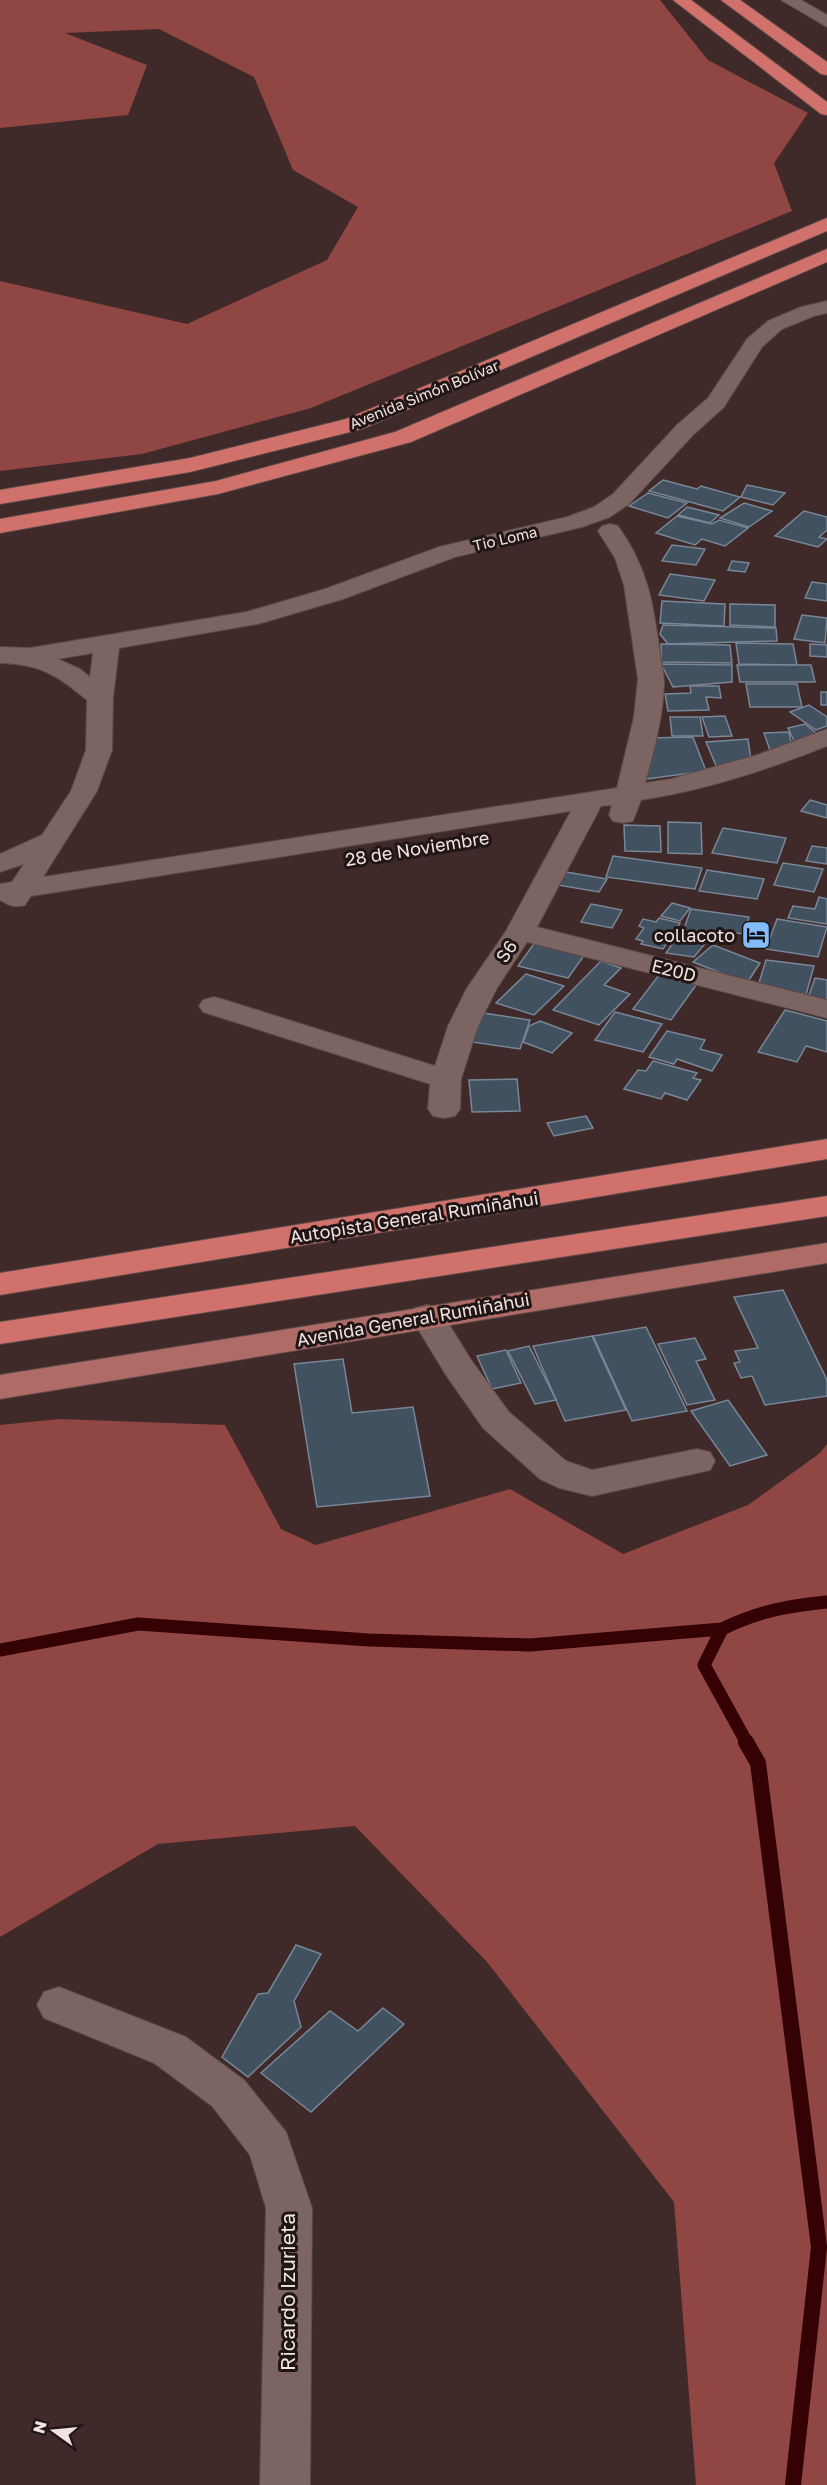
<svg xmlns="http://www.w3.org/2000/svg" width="827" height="2485" font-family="'Golos Text',sans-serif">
<rect width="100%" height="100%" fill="#3f2a29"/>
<g fill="#904642">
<polygon points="0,0 660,0 708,60 808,113 774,163 792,211 311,408 142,454 0,471 0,281 187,324 327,260 358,207 293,170 254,77 159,29 65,33 147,65 128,115 0,128"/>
<polygon points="59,1419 225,1425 281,1529 316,1545 510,1489 623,1554 748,1505 820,1453 827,1444 827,2485 696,2485 674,2202 487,1962 355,1826 158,1844 0,1937 0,1425"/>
</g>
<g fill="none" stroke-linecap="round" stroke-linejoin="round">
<g stroke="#340104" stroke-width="13">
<polyline points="722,1629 704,1665 747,1743"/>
<path d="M0,1650L138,1624L369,1640L530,1645L722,1629C759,1611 787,1606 827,1602"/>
</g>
<polyline stroke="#340104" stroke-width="16" points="746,1742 758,1763 819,2247 793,2485"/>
</g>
<g fill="#425160" stroke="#788798" stroke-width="1.5">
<polygon points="663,480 697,489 701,486 740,497 723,511 649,491"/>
<polygon points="747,485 785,493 773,505 741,497"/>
<polygon points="648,493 687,503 668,518 629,506"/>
<polygon points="744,503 772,511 749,527 720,518"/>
<polygon points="687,507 719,515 710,523 678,515"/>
<polygon points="804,511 827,517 827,530 819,537 827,539 818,547 775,536"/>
<polygon points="677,516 712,524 719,520 748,528 725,546 702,539 695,545 656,533"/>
<polygon points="672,545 705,549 696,565 662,561"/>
<polygon points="732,561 749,563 745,572 728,570"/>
<polygon points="670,574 715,580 704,601 659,595"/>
<polygon points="812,582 827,584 827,601 805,598"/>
<polygon points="662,601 725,604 724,626 660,623"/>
<polygon points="730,604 775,605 775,627 730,625"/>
<polygon points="802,615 827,618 825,643 794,639"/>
<polygon points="663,625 776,628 777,641 668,644 660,634"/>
<polygon points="736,643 793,644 797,665 739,664"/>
<polygon points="661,644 730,645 732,663 661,662"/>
<polygon points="810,644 827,645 827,657 810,656"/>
<polygon points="661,664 732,665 732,682 673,687"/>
<polygon points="737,665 811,665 815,682 740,682"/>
<polygon points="746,684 797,684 802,707 750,707"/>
<polygon points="690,686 719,686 721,698 706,697 709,710 668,711 665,694 691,693"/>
<rect x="821" y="692" width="6" height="13"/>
<polygon points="809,705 827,717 827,726 816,730 790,712"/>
<polygon points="725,716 732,736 709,737 702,717"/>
<polygon points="670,717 700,717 703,736 672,736"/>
<polygon points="805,724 816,733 804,741 795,743 788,728"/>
<polygon points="789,732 792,748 771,753 764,733"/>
<polygon points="693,737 706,771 639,780 648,738"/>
<polygon points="748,739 751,761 717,768 706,742"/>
<polygon points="810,800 827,805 827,818 801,811"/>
<polygon points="668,822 701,823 702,854 668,853"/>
<polygon points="624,825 660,826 661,852 625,851"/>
<polygon points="723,828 786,838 777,863 712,853"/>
<polygon points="812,846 827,848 827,864 806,861"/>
<polygon points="613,856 702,868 695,889 606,877"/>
<polygon points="783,863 823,869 814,892 774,885"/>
<polygon points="707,870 764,879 757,899 699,891"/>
<polygon points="566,872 607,879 599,892 558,885"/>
<polygon points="819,897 827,899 827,924 788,918 793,906 815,909"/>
<polygon points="672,903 690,908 680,921 661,916"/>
<polygon points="591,904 622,910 612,928 581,922"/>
<polygon points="691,909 749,917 744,934 716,930 694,957 666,953 685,926"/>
<polygon points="659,918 680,923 663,949 641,944 643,941 636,939 644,928 639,926 643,919 656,922"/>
<polygon points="777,919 827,927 818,957 766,949"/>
<polygon points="538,938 588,950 568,978 518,966"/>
<polygon points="713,945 760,963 747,983 693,962"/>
<polygon points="766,960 814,966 806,995 757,989"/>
<polygon points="601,961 621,968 604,985 630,994 599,1025 553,1010"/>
<polygon points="662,971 699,981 671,1020 633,1009"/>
<polygon points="526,974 564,986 534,1015 496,1003"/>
<polygon points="815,978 827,980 827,1001 808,998"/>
<polygon points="785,1010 827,1021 827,1052 806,1046 797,1062 758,1052"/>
<polygon points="615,1012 662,1024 643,1052 595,1040"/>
<polygon points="483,1013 530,1020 520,1049 472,1042"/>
<polygon points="540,1021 572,1033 552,1053 523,1042 529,1026"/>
<polygon points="667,1031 705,1040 700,1049 722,1055 712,1071 677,1059 674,1064 649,1057"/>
<polygon points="653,1061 697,1073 693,1078 701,1080 687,1100 665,1093 661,1099 624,1089 638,1070 646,1071"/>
<polygon points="517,1079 520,1111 472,1112 469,1080"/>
<polygon points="586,1116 593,1128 554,1136 547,1123"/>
<polygon points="783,1290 827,1380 827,1396 765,1405 752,1376 741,1378 734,1363 740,1362 735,1351 758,1348 734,1297"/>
<polygon points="646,1327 687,1411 632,1421 593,1336"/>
<polygon points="592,1336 626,1410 565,1421 533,1346"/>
<polygon points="695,1338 706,1359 696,1361 715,1400 687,1405 658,1344"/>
<polygon points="529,1346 556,1400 535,1404 508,1351"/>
<polygon points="506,1350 521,1383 492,1389 477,1356"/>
<polygon points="343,1359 352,1413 413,1407 430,1496 317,1507 294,1364"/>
<polygon points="728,1400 767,1455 730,1466 691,1411"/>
<polygon points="296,1945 321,1954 294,2001 301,2027 248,2077 222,2057 258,1994 268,1993"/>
<polygon points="383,2008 404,2024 311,2112 261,2073 330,2011 358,2031"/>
</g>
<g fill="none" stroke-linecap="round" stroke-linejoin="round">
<g stroke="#5b4947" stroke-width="2">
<g id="minor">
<polygon points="781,0 801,0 827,15 827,27"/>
<path d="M827,301V313L814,316L782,329L762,347L724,407L693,435L629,504L610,517L582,527L455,557L343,599L258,624L119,648L113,698L112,750L97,791L43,877L617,788L634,717L638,679L624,585L615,558L598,531L602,526L610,524L618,526C646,565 653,600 659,647C660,659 664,671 664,684C663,717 654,751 645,783L671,779L757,755L827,729V746C767,770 705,790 641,800L633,821L623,823L613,821L609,815L612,805L601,806L537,927L827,1000V1018L527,942L497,988L478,1026L461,1079L460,1109L455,1116L444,1118L433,1116L428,1109L430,1084L203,1012L199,1006L203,1000L214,997L225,1000L435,1066L448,1026L467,988L506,931L571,811L31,896L25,905C13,908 9,905 0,900V884L12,882L24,864L0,872V854L42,835L71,791L86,750L87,700C57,675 40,664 0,663V647L30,648L246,612L325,589L439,547L567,517L594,507L613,494L677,425L708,398L747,339L768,321L801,307ZM93,653L90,677L80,669L58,659Z"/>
<polygon points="427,1305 439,1308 471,1360 509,1412 566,1461 592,1470 697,1449 710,1452 715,1461 710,1470 697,1473 592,1496 559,1488 540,1479 483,1428 446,1375 410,1316 415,1308"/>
<polygon points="59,1987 186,2037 244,2080 286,2132 312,2208 310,2485 260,2485 266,2208 250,2155 212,2106 154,2063 44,2018 37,2005 44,1992"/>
</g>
</g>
<g stroke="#5b4947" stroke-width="2">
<polygon id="major" points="827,1243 827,1263 0,1399 0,1375"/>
</g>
<g stroke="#5b4947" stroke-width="2">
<g id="highway">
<polygon points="673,0 691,0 827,102 827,115 821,114"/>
<polygon points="721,0 740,0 827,62 827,75 821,74"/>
<polygon points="827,218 827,231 362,429 190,472 0,504 0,490 190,458 346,419"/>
<polygon points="827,249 827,262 411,442 218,494 0,533 0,519 216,481 395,432"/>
<polygon points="827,1139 827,1159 0,1295 0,1273"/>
<polygon points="827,1196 827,1216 0,1344 0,1322"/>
</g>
</g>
<use href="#minor" fill="#7c6462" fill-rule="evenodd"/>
<use href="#major" fill="#af6c67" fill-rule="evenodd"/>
<use href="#highway" fill="#d1716b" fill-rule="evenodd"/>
</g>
<defs>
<g id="hotel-square" transform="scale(1.5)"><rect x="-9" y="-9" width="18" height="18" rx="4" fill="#83bcfb" stroke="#201615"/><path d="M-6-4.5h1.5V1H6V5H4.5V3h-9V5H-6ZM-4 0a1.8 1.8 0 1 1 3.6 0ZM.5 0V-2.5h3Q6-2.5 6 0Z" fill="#111"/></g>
</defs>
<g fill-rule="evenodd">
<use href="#hotel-square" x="756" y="935"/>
</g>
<g text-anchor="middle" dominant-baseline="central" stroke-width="6" stroke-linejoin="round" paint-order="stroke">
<g font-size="15" fill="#f1e3e1" stroke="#201615">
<text transform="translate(424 394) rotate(-22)">Avenida Simón Bolívar</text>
<text transform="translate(505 538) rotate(-13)">Tio Loma</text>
</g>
<g font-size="18" fill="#f1e3e1" stroke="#201615">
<text transform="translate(417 848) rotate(-9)">28 de Noviembre</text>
<text transform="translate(506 951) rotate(-56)">S6</text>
<text transform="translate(674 970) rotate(14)">E20D</text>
<text transform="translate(414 1217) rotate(-9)">Autopista General Rumiñahui</text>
<text transform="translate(413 1319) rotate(-10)">Avenida General Rumiñahui</text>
</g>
<g font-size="18" fill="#f1e3e1" stroke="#201615" text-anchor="end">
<text x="735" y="935">collacoto</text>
</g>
<g font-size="21" fill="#f1e3e1" stroke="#201615">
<text transform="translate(287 2292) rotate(-90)">Ricardo Izurieta</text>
</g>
</g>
<g transform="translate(54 2431) rotate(285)" stroke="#201615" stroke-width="4.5" paint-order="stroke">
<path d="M0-4.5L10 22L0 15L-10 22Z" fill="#f1e3e1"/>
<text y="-9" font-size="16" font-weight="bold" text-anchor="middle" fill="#f1e3e1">N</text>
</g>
</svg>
